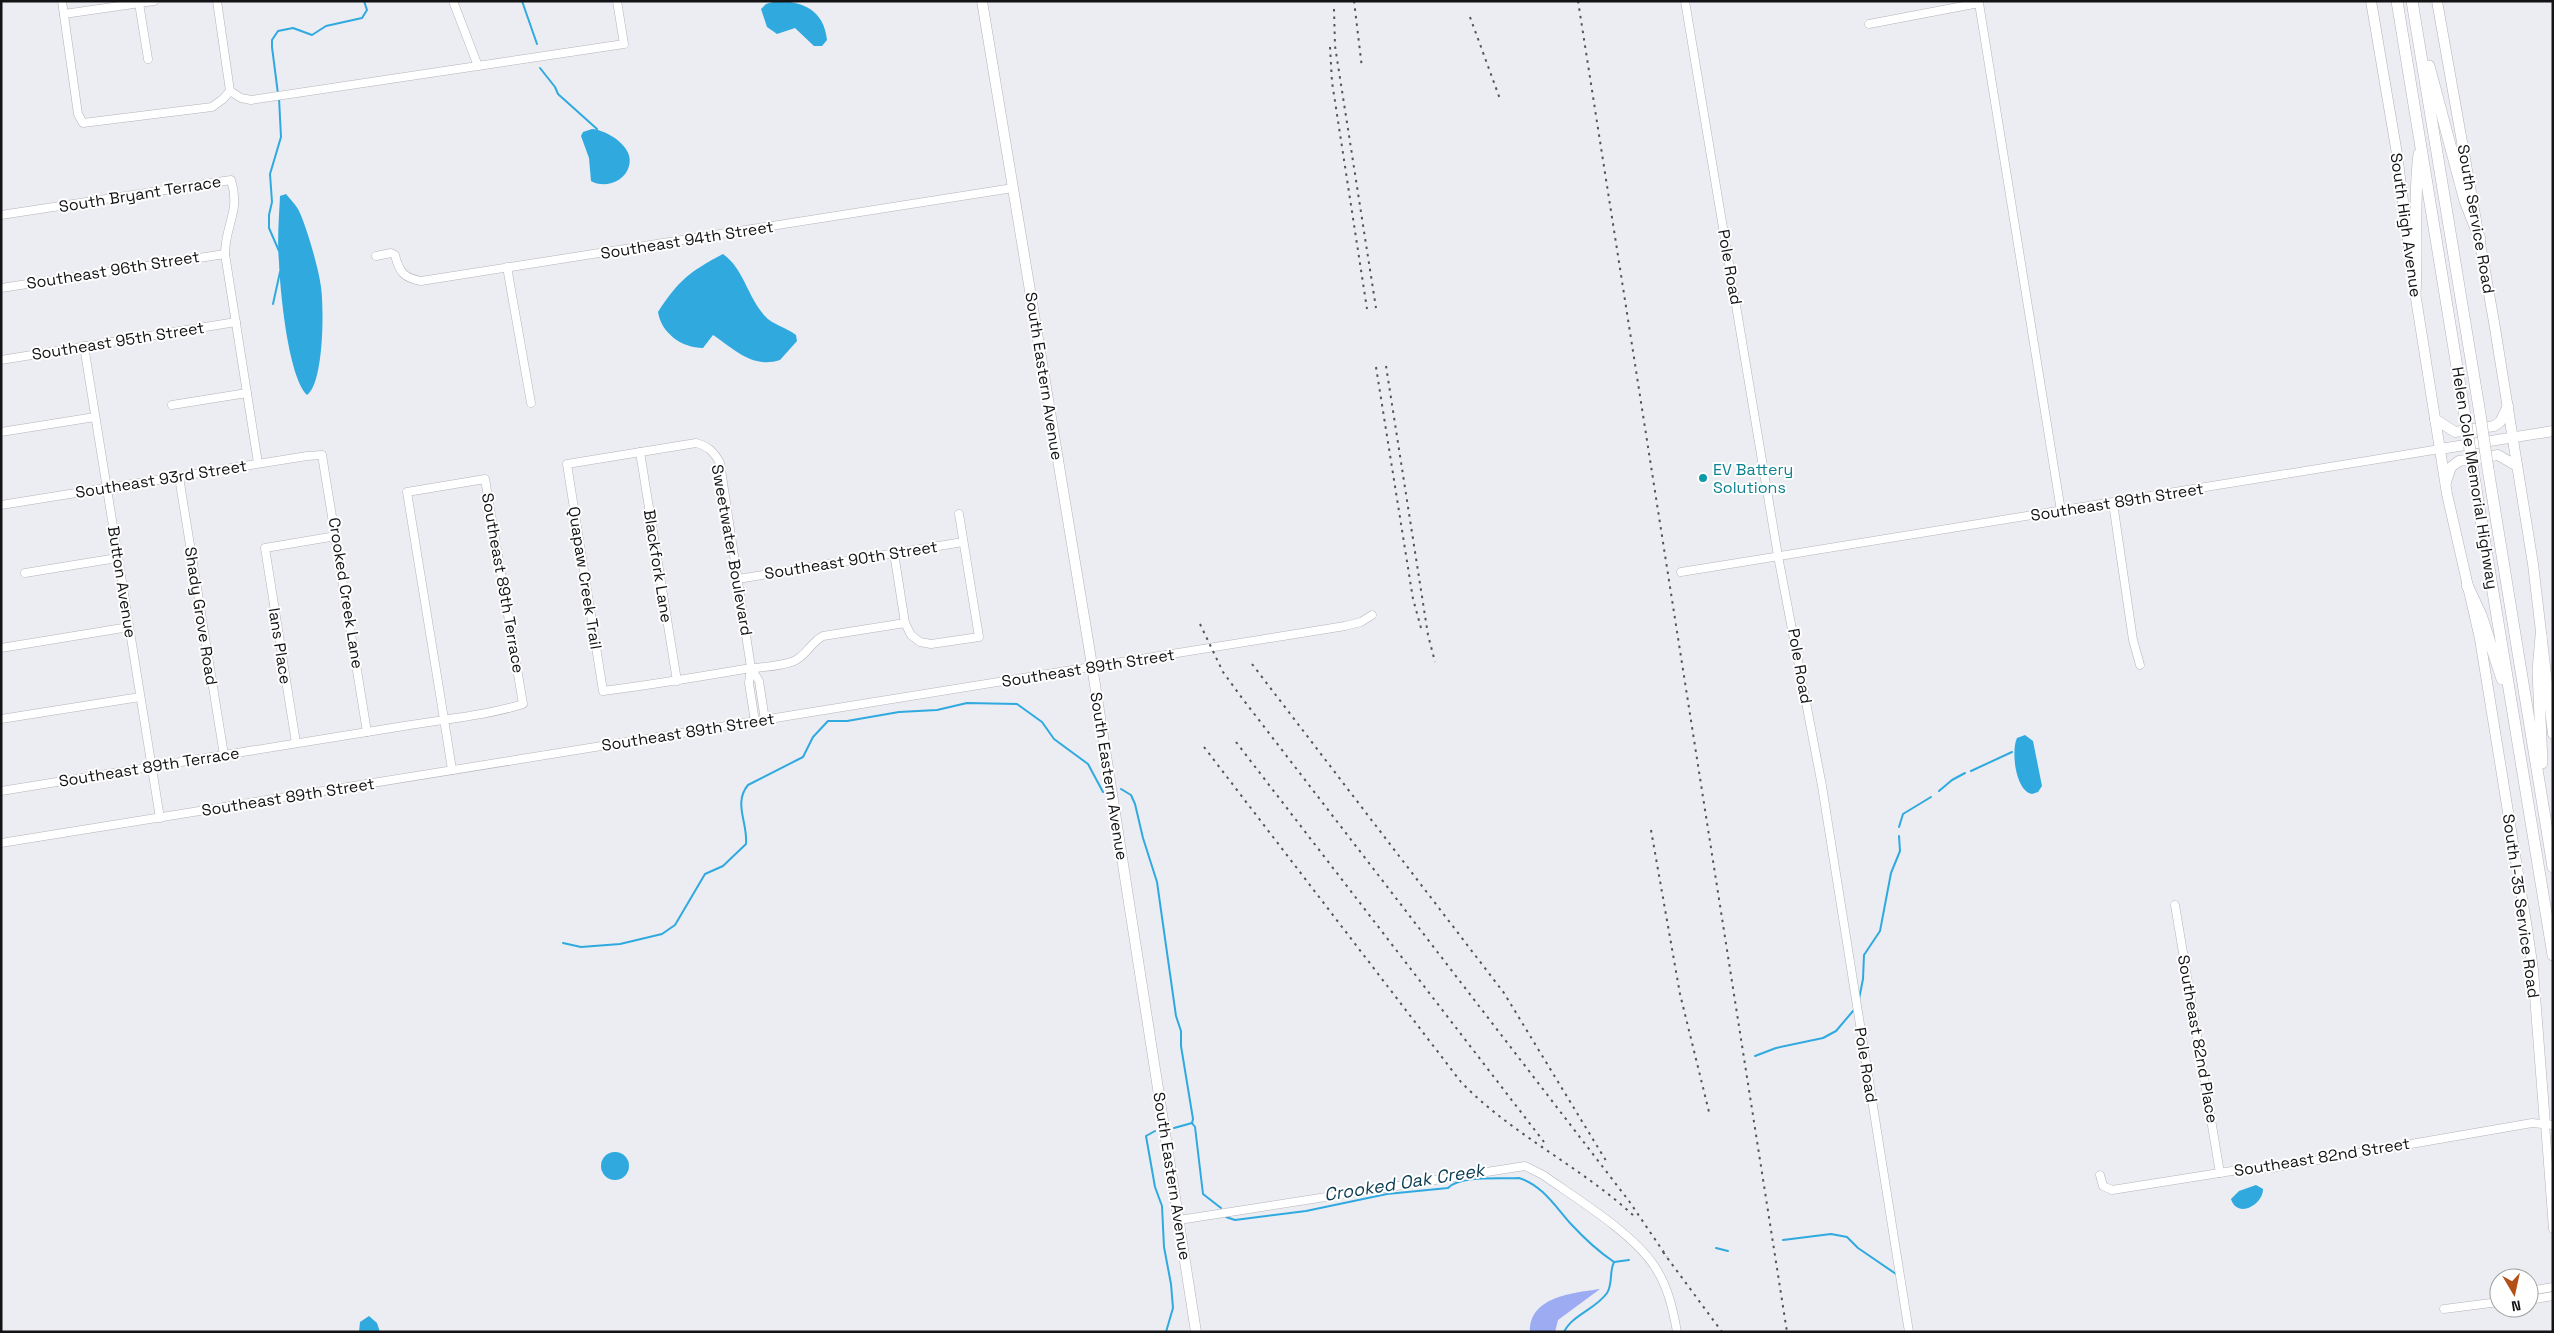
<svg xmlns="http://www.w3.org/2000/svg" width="2554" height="1333" font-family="'Space Grotesk',sans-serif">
<rect width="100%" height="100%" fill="#ebedf3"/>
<path fill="#9dabf2" d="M1600,1289L1558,1320L1555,1332H1530C1529,1296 1574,1293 1600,1289Z"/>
<g fill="#30a9df">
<path d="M776,1C803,1 824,10 827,40L822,46H814L795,28L777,34L767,27L761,9L766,4Z"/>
<path d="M592,129C607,130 635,147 629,166C625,182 604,189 591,181L589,158L581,136L583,132Z"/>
<path d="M286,194C290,199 295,204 298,209C306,224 319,270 321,287C324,308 324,383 307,395C288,376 280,290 279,262C277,240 279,218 280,196Z"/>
<path d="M723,254C744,269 747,296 764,315C772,325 786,327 796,335L797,341L780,360C753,369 734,349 713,335L703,348C682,348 661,333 658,312C679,280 689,272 723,254Z"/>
<path d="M2025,735L2033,741L2042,786L2038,792L2032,794C2015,791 2011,750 2017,738Z"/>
<circle cx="615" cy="1166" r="14"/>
<path d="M2256,1185L2263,1189C2263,1205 2237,1219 2231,1199L2239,1191Z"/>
<polygon points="369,1316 377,1323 380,1332 359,1332 360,1322"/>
</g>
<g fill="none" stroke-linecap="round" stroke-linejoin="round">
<g stroke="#30a9df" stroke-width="2">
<polyline points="522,1 537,44"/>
<polyline points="540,68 555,87 558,94 597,129"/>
<polyline points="278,94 272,47 272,40 278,31 293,28 312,35 326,26 362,18 367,10 364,1"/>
<polyline points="279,98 281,137 270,174 272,202 269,215 269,228 279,251"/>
<polyline points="273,304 280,272"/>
<polyline points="1971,771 2012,752"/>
<polyline points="1121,789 1131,795 1135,804 1143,838 1157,882 1176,1016 1181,1031 1181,1046 1193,1119 1192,1123 1195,1127 1203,1194 1221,1208"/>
<polyline points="1939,791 1952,780 1965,773"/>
<polyline points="1899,827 1903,814 1931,797"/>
<path d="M563,943L581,947L620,944L662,934L675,925L705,874L723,866L746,844C748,823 733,803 748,785L803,757L813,737L828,721H847L899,712L937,710L967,703L1017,704L1042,722L1054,739L1088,764L1103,792"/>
<polyline points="1859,999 1863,979 1864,955 1880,931 1891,873 1900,851 1899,836"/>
<polyline points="1755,1056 1776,1048 1823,1038 1836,1031 1853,1011"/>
<polyline points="1174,1128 1192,1123"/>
<polyline points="1155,1131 1146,1136 1155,1187 1162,1206 1164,1247 1171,1284 1173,1308 1166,1332"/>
<path d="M1226,1217L1235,1220L1306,1211L1387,1194L1448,1188C1460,1175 1501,1179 1519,1178C1542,1185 1555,1206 1570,1223C1582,1236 1599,1252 1614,1262"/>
<polyline points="1783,1240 1831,1234 1847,1237 1858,1248 1896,1274"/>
<polyline points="1716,1248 1728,1251"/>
<polyline points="1614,1262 1629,1260"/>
<path d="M1564,1332C1572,1315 1596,1309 1607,1293C1613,1284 1609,1272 1614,1262"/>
</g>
<g stroke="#b3b4ba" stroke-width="9">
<g id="minor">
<polyline points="62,1 78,114 83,123 212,107 223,99 230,91"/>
<polyline points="217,1 230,91 241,98 251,100 624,44 617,1"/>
<polyline points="453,1 478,66"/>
<polyline points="1685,1 1778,556 1822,786 1909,1332"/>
<polyline points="139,3 148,59"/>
<polyline points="64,14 154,1"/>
<polyline points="1869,24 1979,3 2061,511"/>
<path d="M1,215L231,180C241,211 225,225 225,254L258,463"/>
<path d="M376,256L391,253L395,255C399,272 404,278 421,281L1013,188"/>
<polyline points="507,267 531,403"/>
<polyline points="1,288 225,254"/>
<polyline points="84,346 160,818"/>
<polyline points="1,360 236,322"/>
<polyline points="172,405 247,393"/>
<polyline points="1,432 95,417"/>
<polyline points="640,452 677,681"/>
<polyline points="179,477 224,755"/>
<polyline points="2113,503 2133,640 2140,665"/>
<polyline points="1,505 307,456 322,455 367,732"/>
<polyline points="894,553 905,623 911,635 920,642 931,644 979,637 959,514"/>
<polyline points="1681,572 2440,449"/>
<polyline points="25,573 117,558"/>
<polyline points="738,579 963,542"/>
<polyline points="1,648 129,627"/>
<polyline points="751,668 759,681 765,720"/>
<polyline points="1,719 140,697"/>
<path d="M755,722L749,683L751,668L720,463C714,452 708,446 696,443L567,464L603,691C651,685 698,677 745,669C760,667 780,667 794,661C806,656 811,642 823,636L905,623"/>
<polyline points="296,743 265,548 336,536"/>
<path d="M1,791L404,726C444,719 485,716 523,704L485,479L407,492L444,719L452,770"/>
<polyline points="1,843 1345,626 1361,622 1372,615"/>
<polyline points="2175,905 2220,1173"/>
<polyline points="2545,1124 2553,1229"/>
<polyline points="2100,1175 2103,1186 2112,1190 2232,1171 2272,1168 2532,1123 2553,1125"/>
<path d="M1179,1220L1525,1166L1543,1175C1577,1199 1633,1233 1655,1267C1668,1287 1673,1309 1677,1332"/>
<polyline points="2529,1291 2553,1287"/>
<polyline points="2529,1300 2553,1296"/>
<polyline points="2444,1309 2499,1302"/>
</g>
</g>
<g stroke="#b3b4ba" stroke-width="11">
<g id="major">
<polyline points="982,1 1090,653 1196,1332"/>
<polyline points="2371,1 2397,154 2412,272"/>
<polyline points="2437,1 2494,322 2533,564 2553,734"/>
<polyline points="2414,286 2447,494 2480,639 2527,929 2533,970 2545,1124"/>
<polyline points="2435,419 2455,432 2494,426 2500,422 2508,406"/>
<polyline points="2440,449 2553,431"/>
<polyline points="2446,482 2451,467 2459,461 2498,455 2517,466"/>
</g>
</g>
<g stroke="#b3b4ba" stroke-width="12">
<g id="highway">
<polyline points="2397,1 2465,416"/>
<polyline points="2412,1 2480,414"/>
<polyline points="2429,66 2465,201 2480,239"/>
<path d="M2415,294C2418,247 2413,200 2419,154"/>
<polyline points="2488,469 2553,867"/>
<polyline points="2473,471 2553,955"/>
<polyline points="2467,585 2481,615 2502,679"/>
<polyline points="2541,636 2538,671 2542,763"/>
</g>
</g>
<use href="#minor" stroke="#fff" stroke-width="8"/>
<use href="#major" stroke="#fff" stroke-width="10"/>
<use href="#highway" stroke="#fff" stroke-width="11"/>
<g stroke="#535457" stroke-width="2" stroke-dasharray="2.5 5" stroke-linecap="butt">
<polyline points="1354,1 1362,68"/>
<polyline points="1578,1 1787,1332"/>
<polyline points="1334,9 1335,46 1376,308"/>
<polyline points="1470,17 1500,99"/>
<polyline points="1330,47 1332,82 1367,309"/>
<polyline points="1386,366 1428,635 1435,662"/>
<polyline points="1376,367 1413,599 1421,628"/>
<polyline points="1200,624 1223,672 1242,698 1629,1201 1667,1257"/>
<polyline points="1252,664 1504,993 1608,1164"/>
<polyline points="1236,742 1544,1142"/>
<path d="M1204,747L1461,1082C1512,1135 1582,1167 1635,1217"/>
<polyline points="1651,830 1680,994 1710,1116"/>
<polyline points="1663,1252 1722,1332"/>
</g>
<g stroke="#b3b4ba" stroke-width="12" stroke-linecap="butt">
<g id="highway-bridge">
<polyline points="2480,414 2488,469"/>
<polyline points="2465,416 2473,471"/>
</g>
</g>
<use href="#highway-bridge" stroke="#fff" stroke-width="11"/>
</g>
<circle fill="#0f9aa8" stroke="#fff" stroke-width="2" cx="1703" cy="478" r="5"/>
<g text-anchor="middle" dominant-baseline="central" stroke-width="4" stroke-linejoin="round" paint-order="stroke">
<g font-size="16" fill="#131315" stroke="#fff">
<text transform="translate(140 194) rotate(-9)">South Bryant Terrace</text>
<text transform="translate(2476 219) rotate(80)">South Service Road</text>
<text transform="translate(2406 225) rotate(82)">South High Avenue</text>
<text transform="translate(687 240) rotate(-9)">Southeast 94th Street</text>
<text transform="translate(1730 267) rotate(80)">Pole Road</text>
<text transform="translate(113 270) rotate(-9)">Southeast 96th Street</text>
<text transform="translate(118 341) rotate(-9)">Southeast 95th Street</text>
<text transform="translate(1044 376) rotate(81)">South Eastern Avenue</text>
<text transform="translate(2475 478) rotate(81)">Helen Cole Memorial Highway</text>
<text transform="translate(161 479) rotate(-9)">Southeast 93rd Street</text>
<text transform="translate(2117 502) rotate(-9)">Southeast 89th Street</text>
<text transform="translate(732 550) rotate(80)">Sweetwater Boulevard</text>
<text transform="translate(851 560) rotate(-9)">Southeast 90th Street</text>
<text transform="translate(658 566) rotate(81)">Blackfork Lane</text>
<text transform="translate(585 578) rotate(81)">Quapaw Creek Trail</text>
<text transform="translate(122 582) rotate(81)">Button Avenue</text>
<text transform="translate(503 583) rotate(80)">Southeast 89th Terrace</text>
<text transform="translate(346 593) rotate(81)">Crooked Creek Lane</text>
<text transform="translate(201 616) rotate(81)">Shady Grove Road</text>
<text transform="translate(280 646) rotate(81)">Ians Place</text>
<text transform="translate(1800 666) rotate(80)">Pole Road</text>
<text transform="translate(1088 668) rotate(-9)">Southeast 89th Street</text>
<text transform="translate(688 732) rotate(-9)">Southeast 89th Street</text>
<text transform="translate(149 767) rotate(-9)">Southeast 89th Terrace</text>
<text transform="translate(1109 776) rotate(81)">South Eastern Avenue</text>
<text transform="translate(288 797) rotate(-9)">Southeast 89th Street</text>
<text transform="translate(2521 906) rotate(82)">South I-35 Service Road</text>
<text transform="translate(2198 1039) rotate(80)">Southeast 82nd Place</text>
<text transform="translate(1866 1065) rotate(81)">Pole Road</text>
<text transform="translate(2322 1157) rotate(-9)">Southeast 82nd Street</text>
<text transform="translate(1172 1176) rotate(81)">South Eastern Avenue</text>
</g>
<g font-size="16" fill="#0d838f" stroke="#fff" text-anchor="start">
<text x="1713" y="469">EV Battery<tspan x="1713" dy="18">Solutions</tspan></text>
</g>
<g font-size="18" font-style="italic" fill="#0a3c53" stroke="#fff">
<text transform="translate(1404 1182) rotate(-9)">Crooked Oak Creek</text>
</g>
</g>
<rect width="2554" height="1333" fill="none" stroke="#131315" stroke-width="5"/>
<g transform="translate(2514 1293) rotate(171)"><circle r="24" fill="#ffffff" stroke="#a1a1a1"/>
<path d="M0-4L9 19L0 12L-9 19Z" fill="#b25016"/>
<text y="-8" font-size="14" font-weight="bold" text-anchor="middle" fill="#131315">N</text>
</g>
</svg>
